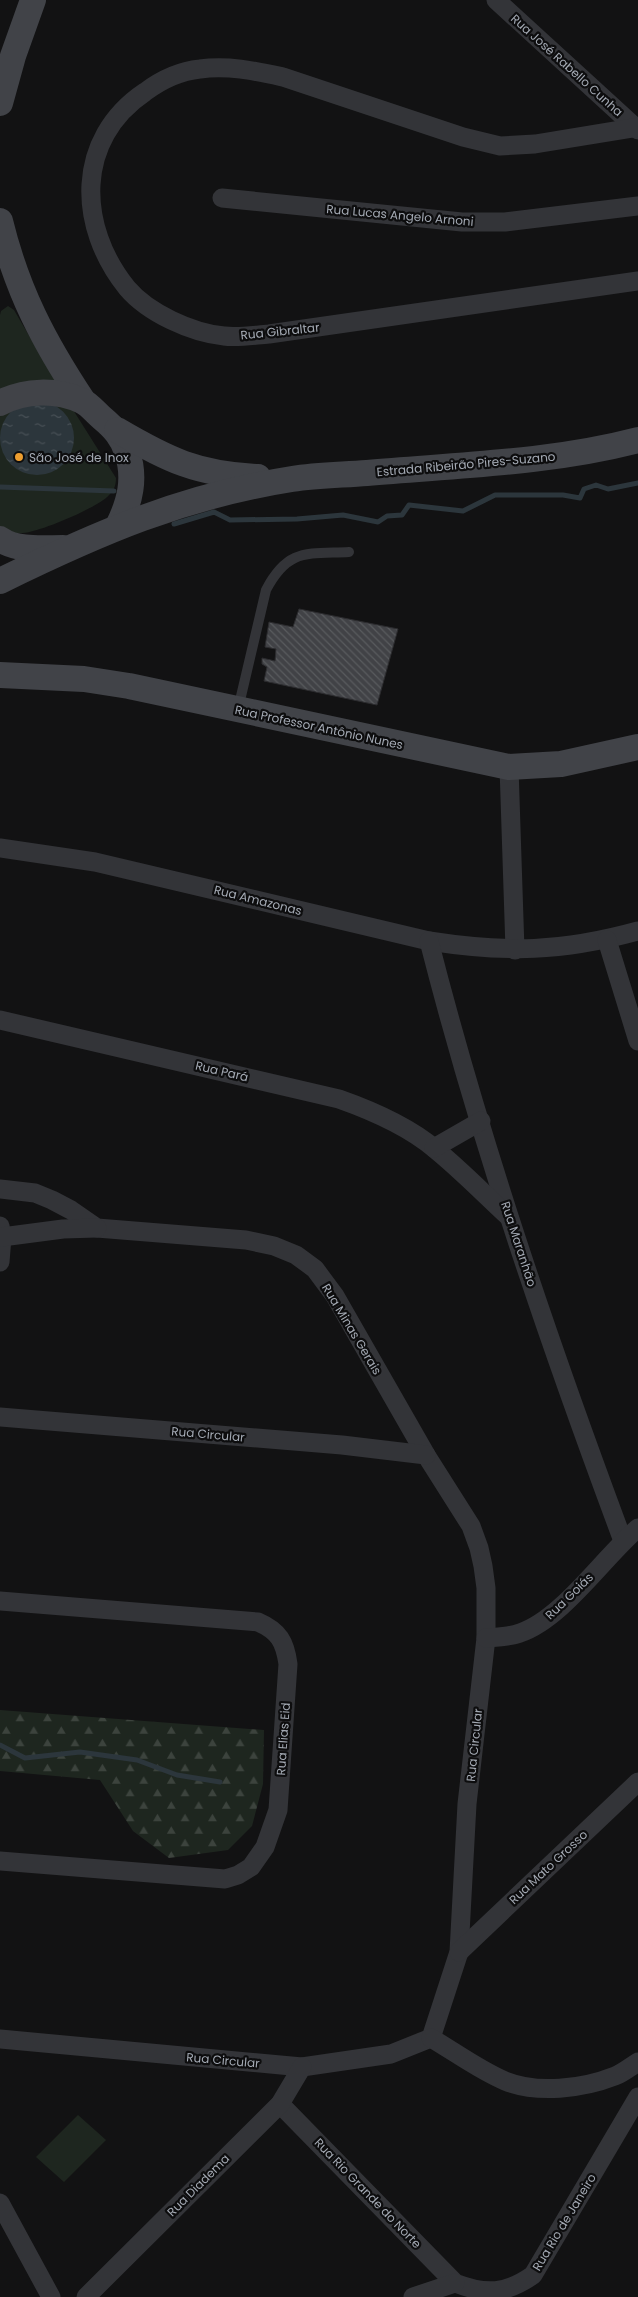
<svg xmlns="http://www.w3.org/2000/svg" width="638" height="2297" font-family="Poppins,sans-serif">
<defs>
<pattern id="forest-firs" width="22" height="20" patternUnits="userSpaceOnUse" patternTransform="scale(1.25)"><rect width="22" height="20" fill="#1e261f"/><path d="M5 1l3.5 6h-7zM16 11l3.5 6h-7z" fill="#3c433d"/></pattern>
<pattern id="water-ripples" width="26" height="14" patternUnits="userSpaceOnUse" patternTransform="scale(1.25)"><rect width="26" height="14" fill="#2c363c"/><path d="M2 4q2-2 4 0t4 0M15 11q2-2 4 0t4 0" fill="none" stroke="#485056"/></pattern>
<pattern id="building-back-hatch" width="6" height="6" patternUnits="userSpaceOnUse" patternTransform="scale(1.25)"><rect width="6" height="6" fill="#414246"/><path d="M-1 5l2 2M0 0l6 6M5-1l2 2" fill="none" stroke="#595b5e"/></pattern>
</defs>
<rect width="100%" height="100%" fill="#121213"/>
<polygon fill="url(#forest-firs)" points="0,1710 264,1730 263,1784 252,1826 228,1850 169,1858 133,1831 100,1780 0,1771"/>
<g fill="#1e261f">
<path d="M8,306L14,310L65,397L116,478C116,487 113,492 106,498C93,509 40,532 23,533C16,534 6,532 0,528V315L1,311Z"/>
<polygon points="78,2115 106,2140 64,2182 36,2157"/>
</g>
<circle fill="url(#water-ripples)" cx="37" cy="438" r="37"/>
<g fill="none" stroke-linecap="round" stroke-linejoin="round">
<g stroke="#2c363c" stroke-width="5">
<polyline points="0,487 114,491"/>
<polyline points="174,524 214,512 230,520 297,519 343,515 378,522 387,516 402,515 409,505 463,511 495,495 563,495 580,498 584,489 596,485 608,489 638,483"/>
<polyline points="0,1745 25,1758 80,1752 137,1760 177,1775 220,1782"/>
</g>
</g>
<polygon fill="url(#building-back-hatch)" stroke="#2c2c2f" points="299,609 398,629 377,705 264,681 267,667 262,664 262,658 275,661 276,649 265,647 269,622 293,627"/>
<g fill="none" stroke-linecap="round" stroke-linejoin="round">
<path stroke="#333438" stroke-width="10" d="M238,709L266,590C288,548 307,554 349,552"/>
<g stroke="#333438" stroke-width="19">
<polyline points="496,0 638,130"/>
<path d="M638,127L535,144L500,146L463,137L283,77C255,71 228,65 200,69C180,71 161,80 145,92C75,139 77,226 127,288C148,313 192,333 224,336C238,338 255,335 269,334L638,281"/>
<polyline points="222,198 462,222 505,222 638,206"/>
<polyline points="509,767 515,950"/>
<path d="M0,848L95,862L429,941C507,953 562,952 638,931"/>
<polyline points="607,940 638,1041"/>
<path d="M429,941C481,1145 550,1345 623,1541"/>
<path d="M0,1020L339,1099C373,1111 408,1126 435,1149C461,1170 485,1195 509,1217"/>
<polyline points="434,1148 481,1121"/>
<polyline points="0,1189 35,1193 52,1200 71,1210 97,1228 246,1240 274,1246 296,1255 315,1269 335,1296 426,1455 471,1526 479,1548 483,1566 486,1588 486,1638 467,1804 459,1952 431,2038 391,2054 302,2067 0,2039"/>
<polyline points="0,1226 2,1237 0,1262"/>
<polyline points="2,1237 63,1229 97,1228"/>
<polyline points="0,1417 342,1445 426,1455"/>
<path d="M0,1601L258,1622C279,1631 285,1642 288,1664L278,1810L265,1847L251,1867L238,1875L225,1879L0,1861"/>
<path d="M486,1638C497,1637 509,1637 520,1633C562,1619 603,1558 638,1528"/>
<polyline points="459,1952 638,1782"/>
<path d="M431,2038C455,2052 479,2070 505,2081C537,2094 582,2089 615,2076C623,2073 630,2067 638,2062"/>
<path d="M280,2104L455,2283C486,2295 506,2294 533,2275L638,2097"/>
<polyline points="0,2203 51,2297"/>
<polyline points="86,2297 280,2104 302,2067"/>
<polyline points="413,2297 455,2283"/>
</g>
<g stroke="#414348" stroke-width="26">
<polyline points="0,103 13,56 33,0"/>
<path d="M0,221C17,291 44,342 83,401"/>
<path d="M0,403C25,390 56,389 82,401C89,404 96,413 102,418C114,428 122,437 127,452C136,478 130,502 118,526"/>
<path d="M117,430C168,460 197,474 258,477"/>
<path d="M0,539C17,551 43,548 63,548"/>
<path d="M0,581C98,533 183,496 292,479C317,475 342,475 367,473C457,465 550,463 638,440"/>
<polyline points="0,675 84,679 129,686 509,767 561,764 638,747"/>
</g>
</g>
<circle fill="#ed9e30" stroke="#0d0d0e" stroke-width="2" cx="19" cy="457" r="5"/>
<g text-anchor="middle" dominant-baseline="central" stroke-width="4.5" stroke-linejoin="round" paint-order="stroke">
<g font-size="12" fill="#a4aab4" stroke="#0d0d0e">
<text transform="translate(567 65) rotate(42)">Rua José Rabello Cunha</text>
<text transform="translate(400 215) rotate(5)">Rua Lucas Angelo Arnoni</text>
<text transform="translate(280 331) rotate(-6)">Rua Gibraltar</text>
<text transform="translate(466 464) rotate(-5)">Estrada Ribeirão Pires-Suzano</text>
<text transform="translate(319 727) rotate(12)">Rua Professor Antônio Nunes</text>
<text transform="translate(258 900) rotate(14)">Rua Amazonas</text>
<text transform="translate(222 1071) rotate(13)">Rua Pará</text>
<text transform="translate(519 1244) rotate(72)">Rua Maranhão</text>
<text transform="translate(352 1329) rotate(59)">Rua Minas Gerais</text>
<text transform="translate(208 1434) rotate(5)">Rua Circular</text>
<text transform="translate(569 1596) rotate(-44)">Rua Goiás</text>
<text transform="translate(283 1739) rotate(-86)">Rua Elias Eid</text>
<text transform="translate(474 1745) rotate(-84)">Rua Circular</text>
<text transform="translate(548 1867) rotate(-43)">Rua Mato Grosso</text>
<text transform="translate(223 2060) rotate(5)">Rua Circular</text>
<text transform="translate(198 2185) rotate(-45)">Rua Diadema</text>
<text transform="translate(368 2193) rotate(46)">Rua Rio Grande do Norte</text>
<text transform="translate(564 2222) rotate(-59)">Rua Rio de Janeiro</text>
</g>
<g font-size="12" fill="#a4aab4" stroke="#0d0d0e" text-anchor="start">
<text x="29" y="457">São José de Inox</text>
</g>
</g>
</svg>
